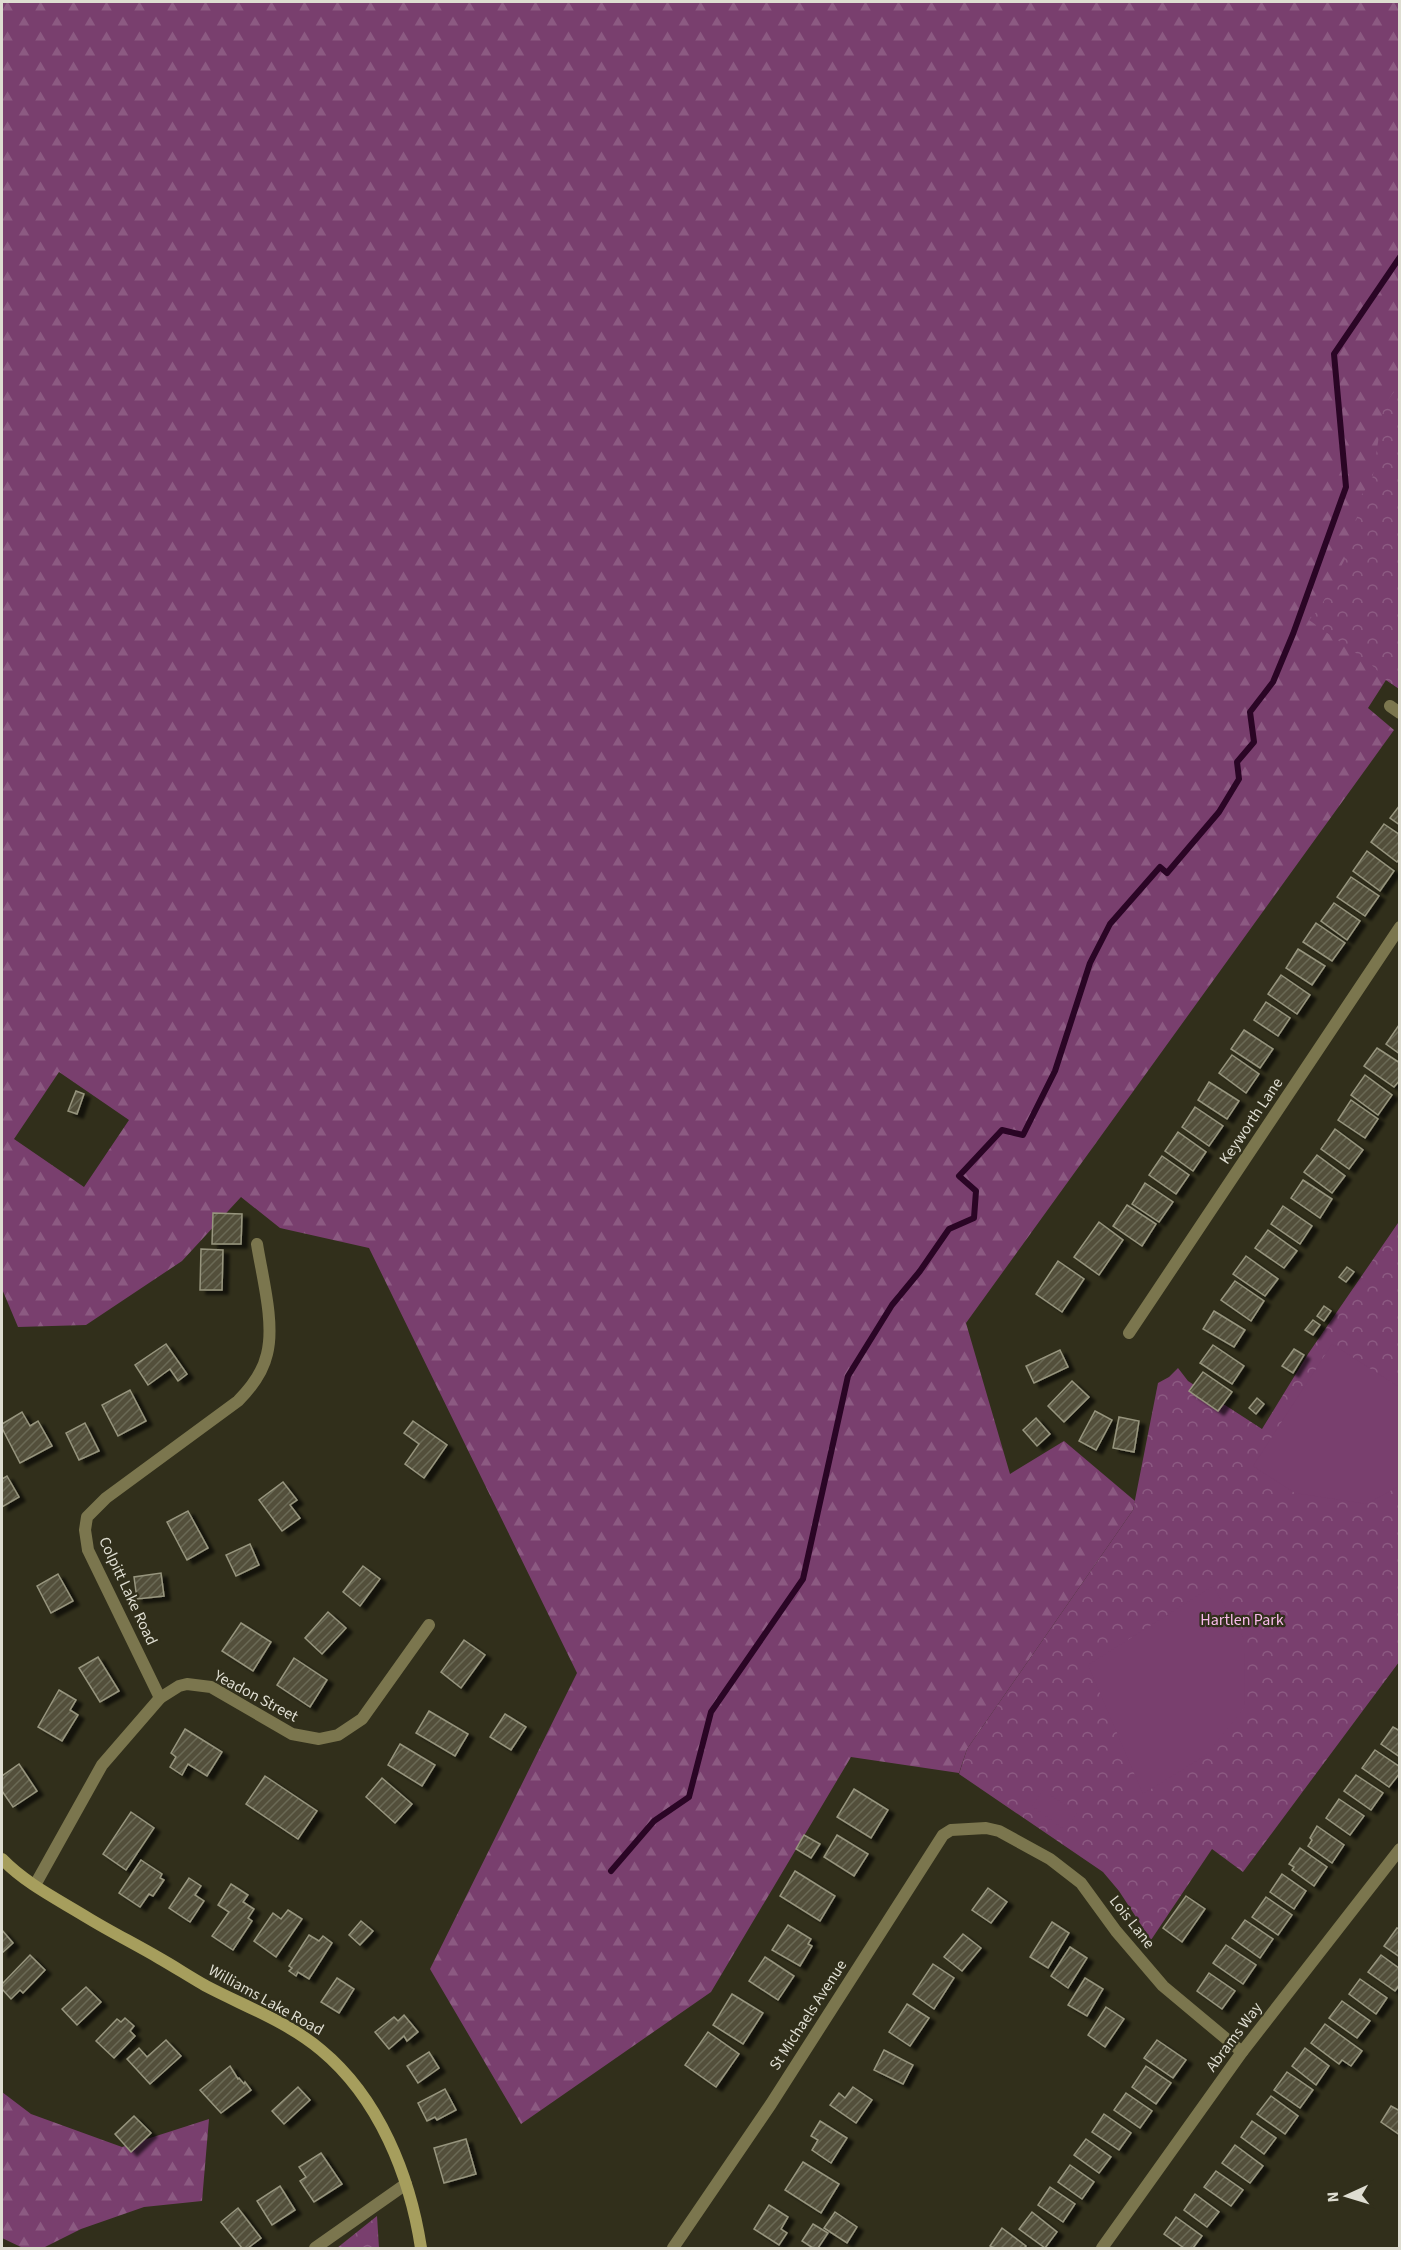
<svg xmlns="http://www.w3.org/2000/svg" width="1401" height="2250" font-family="'Source Sans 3',sans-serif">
<defs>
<pattern id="forest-firs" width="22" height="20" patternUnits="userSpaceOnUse" patternTransform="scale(1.5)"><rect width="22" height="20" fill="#793f6e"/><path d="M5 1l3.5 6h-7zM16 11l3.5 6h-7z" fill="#8c5a82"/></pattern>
<pattern id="park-crowns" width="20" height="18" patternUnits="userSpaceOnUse" patternTransform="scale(1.5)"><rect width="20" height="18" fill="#793f6e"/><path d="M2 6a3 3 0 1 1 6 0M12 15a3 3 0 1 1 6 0" fill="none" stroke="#8c5a82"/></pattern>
<pattern id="building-hatch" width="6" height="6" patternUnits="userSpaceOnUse" patternTransform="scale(1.5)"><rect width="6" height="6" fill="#53503b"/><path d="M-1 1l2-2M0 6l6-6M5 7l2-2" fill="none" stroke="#6b6956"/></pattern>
<filter id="shadow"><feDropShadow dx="6" dy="4" stdDeviation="1.5" flood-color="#0009"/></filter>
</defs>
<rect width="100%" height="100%" fill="#312f1b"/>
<g fill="url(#forest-firs)" fill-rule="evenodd">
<path d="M2,2H1399L1400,689L1386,680L1368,708L1394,730L966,1323L1010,1474L1064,1441L1135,1501L1133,1510L967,1749L959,1773L851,1757L711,1992L521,2124L430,1969L577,1673L369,1248L280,1228L241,1197L182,1261L86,1325L18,1327L2,1289ZM59,1072L129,1120L84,1187L14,1139Z"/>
<polygon points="2,2092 31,2114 122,2147 209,2119 202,2201 144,2207 81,2229 43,2248 23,2248 2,2238"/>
</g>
<g fill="url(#park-crowns)">
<polygon points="1399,385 1399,689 1386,680 1370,663 1309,620 1320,608 1350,549 1362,494 1372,481 1383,410 1385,404"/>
<polygon points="1398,1223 1399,1662 1243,1872 1212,1849 1151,1940 1119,1891 1103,1872 959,1774 967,1749 1133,1510 1158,1383 1169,1377 1178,1368 1188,1381 1262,1429 1308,1354"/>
<polygon points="377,2216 379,2248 337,2248"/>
</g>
<g fill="#793f6e">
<polygon points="1332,1344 1399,1387 1399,1486 1367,1504 1295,1493 1253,1466"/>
<polygon points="1213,1586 1244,1639 1245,1707 1206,1755 1143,1794 1088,1665"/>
<polygon points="1043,1790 1077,1813 1065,1830 1032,1806"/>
</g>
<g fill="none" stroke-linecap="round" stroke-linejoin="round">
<polyline stroke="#2a0525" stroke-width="6" points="611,1871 654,1821 689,1797 711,1712 803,1579 848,1376 892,1305 920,1271 949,1229 974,1218 976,1191 959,1176 1002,1130 1023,1135 1055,1071 1090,963 1110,924 1160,867 1167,873 1219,812 1239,779 1237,762 1254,742 1250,712 1273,682 1293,634 1346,487 1334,354 1400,257"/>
</g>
<g fill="url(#building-hatch)" stroke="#97957e" stroke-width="1.5" filter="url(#shadow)">
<polygon points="1400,805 1400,825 1390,818"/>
<polygon points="1384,824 1400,835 1400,858 1397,862 1371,842"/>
<polygon points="1367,851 1394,871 1380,891 1353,871"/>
<polygon points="1351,877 1379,896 1365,916 1337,897"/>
<polygon points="1334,903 1360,921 1347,940 1321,921"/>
<polygon points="1316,923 1345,943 1332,961 1303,942"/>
<polygon points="1298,949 1325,966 1312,985 1286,968"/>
<polygon points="1281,975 1310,995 1297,1014 1268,994"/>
<polygon points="1266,1002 1290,1018 1278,1036 1254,1020"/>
<polygon points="1399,1025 1400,1025 1400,1054 1386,1044"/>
<polygon points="1244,1030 1273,1049 1260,1068 1231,1049"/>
<polygon points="1377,1048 1400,1063 1400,1080 1394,1087 1364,1066"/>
<polygon points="1232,1055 1259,1074 1246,1093 1219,1073"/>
<polygon points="1365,1075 1392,1095 1378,1115 1351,1095"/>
<polygon points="1209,1082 1239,1101 1227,1119 1198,1100"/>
<polygon points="76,1091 84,1094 77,1114 68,1111"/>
<polygon points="1351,1100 1378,1119 1365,1138 1338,1120"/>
<polygon points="1195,1107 1223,1126 1209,1146 1182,1127"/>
<polygon points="1335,1129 1363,1150 1349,1169 1321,1149"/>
<polygon points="1178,1132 1206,1152 1193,1171 1165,1151"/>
<polygon points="1317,1155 1345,1176 1332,1193 1304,1172"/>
<polygon points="1162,1156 1189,1175 1176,1194 1149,1175"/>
<polygon points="1303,1180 1332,1199 1320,1218 1291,1198"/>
<polygon points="1145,1183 1173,1202 1159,1222 1132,1204"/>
<polygon points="1127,1205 1156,1224 1142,1246 1113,1226"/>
<polygon points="1283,1206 1312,1226 1300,1244 1271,1224"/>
<polygon points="213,1213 242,1214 241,1244 212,1244"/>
<polygon points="1099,1222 1123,1240 1099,1275 1074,1257"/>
<polygon points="1268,1230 1297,1251 1284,1268 1255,1248"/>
<polygon points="201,1249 223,1250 222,1290 200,1290"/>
<polygon points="1246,1256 1278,1279 1265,1296 1233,1274"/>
<polygon points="1058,1261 1084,1279 1062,1312 1036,1294"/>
<polygon points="1347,1267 1354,1272 1346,1282 1339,1277"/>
<polygon points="1235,1281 1264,1301 1251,1321 1221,1300"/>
<polygon points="1324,1306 1331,1311 1324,1321 1317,1316"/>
<polygon points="1214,1311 1245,1330 1234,1347 1203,1329"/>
<polygon points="1313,1320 1320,1325 1313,1335 1305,1330"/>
<polygon points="166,1344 187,1374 178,1381 170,1369 148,1385 135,1365"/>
<polygon points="1213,1345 1244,1366 1232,1384 1200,1363"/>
<polygon points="1294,1349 1304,1355 1293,1373 1282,1366"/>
<polygon points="1060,1350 1068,1367 1034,1383 1026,1366"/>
<polygon points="1203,1372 1232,1392 1218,1411 1189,1391"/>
<polygon points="1072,1381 1089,1397 1064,1422 1048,1406"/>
<polygon points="130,1390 146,1421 118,1436 102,1405"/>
<polygon points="1257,1398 1264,1404 1256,1414 1249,1408"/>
<polygon points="1095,1411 1112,1420 1096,1450 1079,1441"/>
<polygon points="22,1412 30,1426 38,1421 52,1446 20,1463 2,1428 2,1424"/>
<polygon points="1119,1417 1139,1421 1134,1452 1113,1448"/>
<polygon points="1036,1418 1050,1434 1037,1446 1023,1430"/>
<polygon points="413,1421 447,1445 424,1478 405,1464 419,1444 404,1433"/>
<polygon points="85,1423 99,1451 79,1460 66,1433"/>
<polygon points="7,1476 19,1497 2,1507 2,1479"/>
<polygon points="283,1482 297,1500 290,1505 300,1518 282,1531 259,1500"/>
<polygon points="188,1511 208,1548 187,1560 167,1522"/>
<polygon points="250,1544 259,1565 236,1576 226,1555"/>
<polygon points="363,1566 380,1579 360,1606 343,1592"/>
<polygon points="161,1573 164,1596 137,1599 134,1577"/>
<polygon points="58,1574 73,1601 51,1613 37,1586"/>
<polygon points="328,1612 346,1628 322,1654 305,1638"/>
<polygon points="241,1623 271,1642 253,1671 222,1651"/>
<polygon points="464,1640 485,1655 461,1688 441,1672"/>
<polygon points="98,1657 119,1691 100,1702 79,1668"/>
<polygon points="294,1658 327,1680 310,1707 277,1685"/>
<polygon points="59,1690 76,1700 70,1710 78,1715 62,1741 38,1727"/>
<polygon points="429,1711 468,1734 455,1756 416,1733"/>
<polygon points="505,1714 526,1727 511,1750 490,1737"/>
<polygon points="1393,1727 1400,1731 1400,1757 1381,1744"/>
<polygon points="185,1729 222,1752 207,1776 188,1764 182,1775 170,1767 176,1757 171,1753"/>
<polygon points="400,1744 435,1765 422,1786 388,1765"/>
<polygon points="1375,1750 1400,1767 1400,1773 1389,1787 1362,1768"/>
<polygon points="19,1764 37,1791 13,1807 2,1791 2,1776"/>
<polygon points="1356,1775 1383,1793 1371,1810 1344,1791"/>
<polygon points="265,1776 317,1811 298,1839 246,1804"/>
<polygon points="382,1778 412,1804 395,1823 366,1797"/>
<polygon points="854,1789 888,1810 871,1838 837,1817"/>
<polygon points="1339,1799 1364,1816 1350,1835 1326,1818"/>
<polygon points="131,1812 154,1828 126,1870 103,1854"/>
<polygon points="1317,1826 1344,1845 1332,1863 1308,1846 1312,1840 1310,1838"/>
<polygon points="804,1835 820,1844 811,1858 796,1849"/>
<polygon points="837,1835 868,1854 854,1876 824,1857"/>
<polygon points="1300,1848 1327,1867 1314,1886 1292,1870 1294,1867 1289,1864"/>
<polygon points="141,1860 162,1874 160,1878 164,1880 153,1896 149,1894 140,1907 119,1893"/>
<polygon points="795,1871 835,1896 820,1921 780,1896"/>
<polygon points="1282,1874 1306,1891 1294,1909 1270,1892"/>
<polygon points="189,1878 201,1886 195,1895 204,1901 190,1922 169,1908"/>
<polygon points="231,1884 248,1895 243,1902 254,1909 248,1918 252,1921 233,1950 212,1936 229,1912 218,1905"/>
<polygon points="988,1888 1007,1902 991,1923 972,1910"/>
<polygon points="1186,1896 1205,1909 1182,1942 1163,1928"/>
<polygon points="1266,1897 1292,1915 1278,1935 1252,1917"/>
<polygon points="288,1910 302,1919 276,1957 254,1941 273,1913 281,1919"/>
<polygon points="1245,1920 1273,1939 1260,1958 1232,1938"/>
<polygon points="361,1921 373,1931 360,1945 349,1935"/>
<polygon points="1052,1922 1069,1933 1048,1968 1030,1957"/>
<polygon points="788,1925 811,1939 808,1944 812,1946 800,1966 772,1950"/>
<polygon points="1397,1928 1400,1929 1400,1957 1384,1946"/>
<polygon points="2,1930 13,1943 2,1953"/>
<polygon points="963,1934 981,1948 962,1971 944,1957"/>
<polygon points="309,1935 319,1941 323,1936 332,1943 309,1979 298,1972 296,1976 289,1971 292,1968 289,1966"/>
<polygon points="1226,1945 1256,1965 1243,1984 1213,1963"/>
<polygon points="1070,1947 1087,1958 1068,1988 1051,1976"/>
<polygon points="30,1955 45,1970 23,1993 20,1990 11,1999 2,1989 2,1984"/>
<polygon points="1381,1955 1400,1969 1400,1984 1395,1991 1368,1972"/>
<polygon points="765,1957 794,1976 778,2000 749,1981"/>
<polygon points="933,1964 954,1978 934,2009 913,1994"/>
<polygon points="1209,1973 1235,1991 1222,2009 1197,1991"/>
<polygon points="337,1978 354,1989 339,2013 321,2002"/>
<polygon points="1085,1978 1103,1989 1087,2016 1068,2005"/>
<polygon points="1360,1979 1387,1998 1376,2014 1349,1994"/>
<polygon points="86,1987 101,2002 77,2025 62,2009"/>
<polygon points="732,1994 763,2013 743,2044 713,2025"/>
<polygon points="1342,2001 1370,2021 1357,2038 1329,2018"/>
<polygon points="907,2004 929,2018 910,2046 889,2032"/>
<polygon points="1106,2007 1124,2019 1105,2047 1088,2035"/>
<polygon points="404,2015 418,2032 407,2041 404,2036 389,2049 375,2032 394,2017 398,2021"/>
<polygon points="125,2018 134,2026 130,2031 135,2036 114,2058 96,2041 117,2019 121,2022"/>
<polygon points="1325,2024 1362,2051 1351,2066 1342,2060 1339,2064 1311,2043"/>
<polygon points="708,2032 739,2054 716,2087 685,2065"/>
<polygon points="166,2040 181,2056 150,2084 127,2059 139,2048 147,2057"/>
<polygon points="1157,2040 1186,2060 1173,2078 1144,2058"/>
<polygon points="1305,2048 1329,2066 1316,2085 1292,2066"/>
<polygon points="884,2050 913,2065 903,2084 874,2070"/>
<polygon points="429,2052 439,2068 418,2083 407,2066"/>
<polygon points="230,2066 238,2079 239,2078 244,2084 245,2082 251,2090 221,2113 200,2090"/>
<polygon points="1146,2066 1171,2083 1156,2104 1132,2087"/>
<polygon points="1287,2072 1313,2090 1300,2108 1274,2090"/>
<polygon points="298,2087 310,2100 284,2124 272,2111"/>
<polygon points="853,2087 872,2100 856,2123 830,2105 839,2093 845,2098"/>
<polygon points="445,2089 456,2110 437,2120 435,2117 427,2121 418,2103"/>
<polygon points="1126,2093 1152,2111 1140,2128 1114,2110"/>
<polygon points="1271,2096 1298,2116 1285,2134 1257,2114"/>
<polygon points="1391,2106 1400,2111 1400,2135 1381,2122"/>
<polygon points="1104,2114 1131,2133 1119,2150 1092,2132"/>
<polygon points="134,2116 151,2133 131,2152 115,2134"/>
<polygon points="820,2121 847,2138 831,2163 812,2150 818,2140 811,2136"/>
<polygon points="1252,2121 1276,2138 1264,2154 1241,2137"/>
<polygon points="466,2139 476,2174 444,2183 434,2148"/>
<polygon points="1086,2139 1111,2157 1099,2173 1074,2155"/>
<polygon points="1235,2145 1263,2166 1250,2183 1222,2163"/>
<polygon points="321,2153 342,2184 314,2202 300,2181 306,2177 299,2167"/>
<polygon points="803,2162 839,2184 821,2213 785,2190"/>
<polygon points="1070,2165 1094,2182 1082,2199 1058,2182"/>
<polygon points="1216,2171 1243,2190 1231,2206 1204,2187"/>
<polygon points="280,2186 295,2210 272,2225 257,2201"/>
<polygon points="1050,2187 1075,2204 1063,2222 1038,2205"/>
<polygon points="1195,2194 1219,2212 1207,2227 1184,2210"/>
<polygon points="769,2205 788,2217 781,2229 787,2233 779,2245 754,2229"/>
<polygon points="238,2208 261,2238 248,2248 242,2248 221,2222"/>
<polygon points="835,2212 857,2227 847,2243 824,2228"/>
<polygon points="1032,2212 1057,2232 1045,2248 1019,2229"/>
<polygon points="1176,2217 1202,2236 1193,2248 1184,2248 1164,2234"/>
<polygon points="813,2224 828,2233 818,2248 813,2248 802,2241"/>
<polygon points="1002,2228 1026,2246 1024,2248 994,2248 990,2246"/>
</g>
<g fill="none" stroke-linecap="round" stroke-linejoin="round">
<g stroke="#7b764e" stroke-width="12">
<polyline points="1390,706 1400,713"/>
<polyline points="1129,1333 1400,927"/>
<path d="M160,1698L88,1550L85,1530L87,1517L106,1498L238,1401C251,1388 263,1372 267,1354C275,1323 262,1276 257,1244"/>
<polyline points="35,1885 102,1765 160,1698 179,1686 187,1684 211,1687 292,1734 319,1739 338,1735 362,1719 429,1625"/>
<polyline points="315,2248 406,2184"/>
<polyline points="673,2248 771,2104 943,1835 951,1830 986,1828 999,1831 1050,1859 1081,1883 1116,1931 1163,1986 1242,2052"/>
<polyline points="1102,2248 1242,2052 1400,1849"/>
</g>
<path stroke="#a69e5d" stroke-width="12" d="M2,1859C26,1884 59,1900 88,1918C111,1932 135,1944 159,1958C175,1967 190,1977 206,1986C244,2006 288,2022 321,2050C379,2098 410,2176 421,2248"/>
</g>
<g text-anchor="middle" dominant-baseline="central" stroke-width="4.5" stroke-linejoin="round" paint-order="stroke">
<g font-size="16" fill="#deddd1" stroke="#312f1b">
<text transform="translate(1251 1121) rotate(-56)">Keyworth Lane</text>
<text transform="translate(128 1591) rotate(65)">Colpitt Lake Road</text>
<text transform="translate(256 1696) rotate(28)">Yeadon Street</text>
<text transform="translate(1132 1922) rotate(52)">Lois Lane</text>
<text transform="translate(266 2000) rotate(29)">Williams Lake Road</text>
<text transform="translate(808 2015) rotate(-57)">St Michaels Avenue</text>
<text transform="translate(1234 2037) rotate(-53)">Abrams Way</text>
</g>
<g font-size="16" fill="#f9bbeb" stroke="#312f1b">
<text x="1242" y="1620">Hartlen Park</text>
</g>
</g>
<rect width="1401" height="2250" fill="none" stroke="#deddd1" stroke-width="6"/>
<g transform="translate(1347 2196) rotate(266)" stroke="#312f1b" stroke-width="4.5" paint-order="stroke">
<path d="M0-4.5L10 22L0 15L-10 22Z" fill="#deddd1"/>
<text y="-9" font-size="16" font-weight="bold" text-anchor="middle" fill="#deddd1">N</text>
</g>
</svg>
